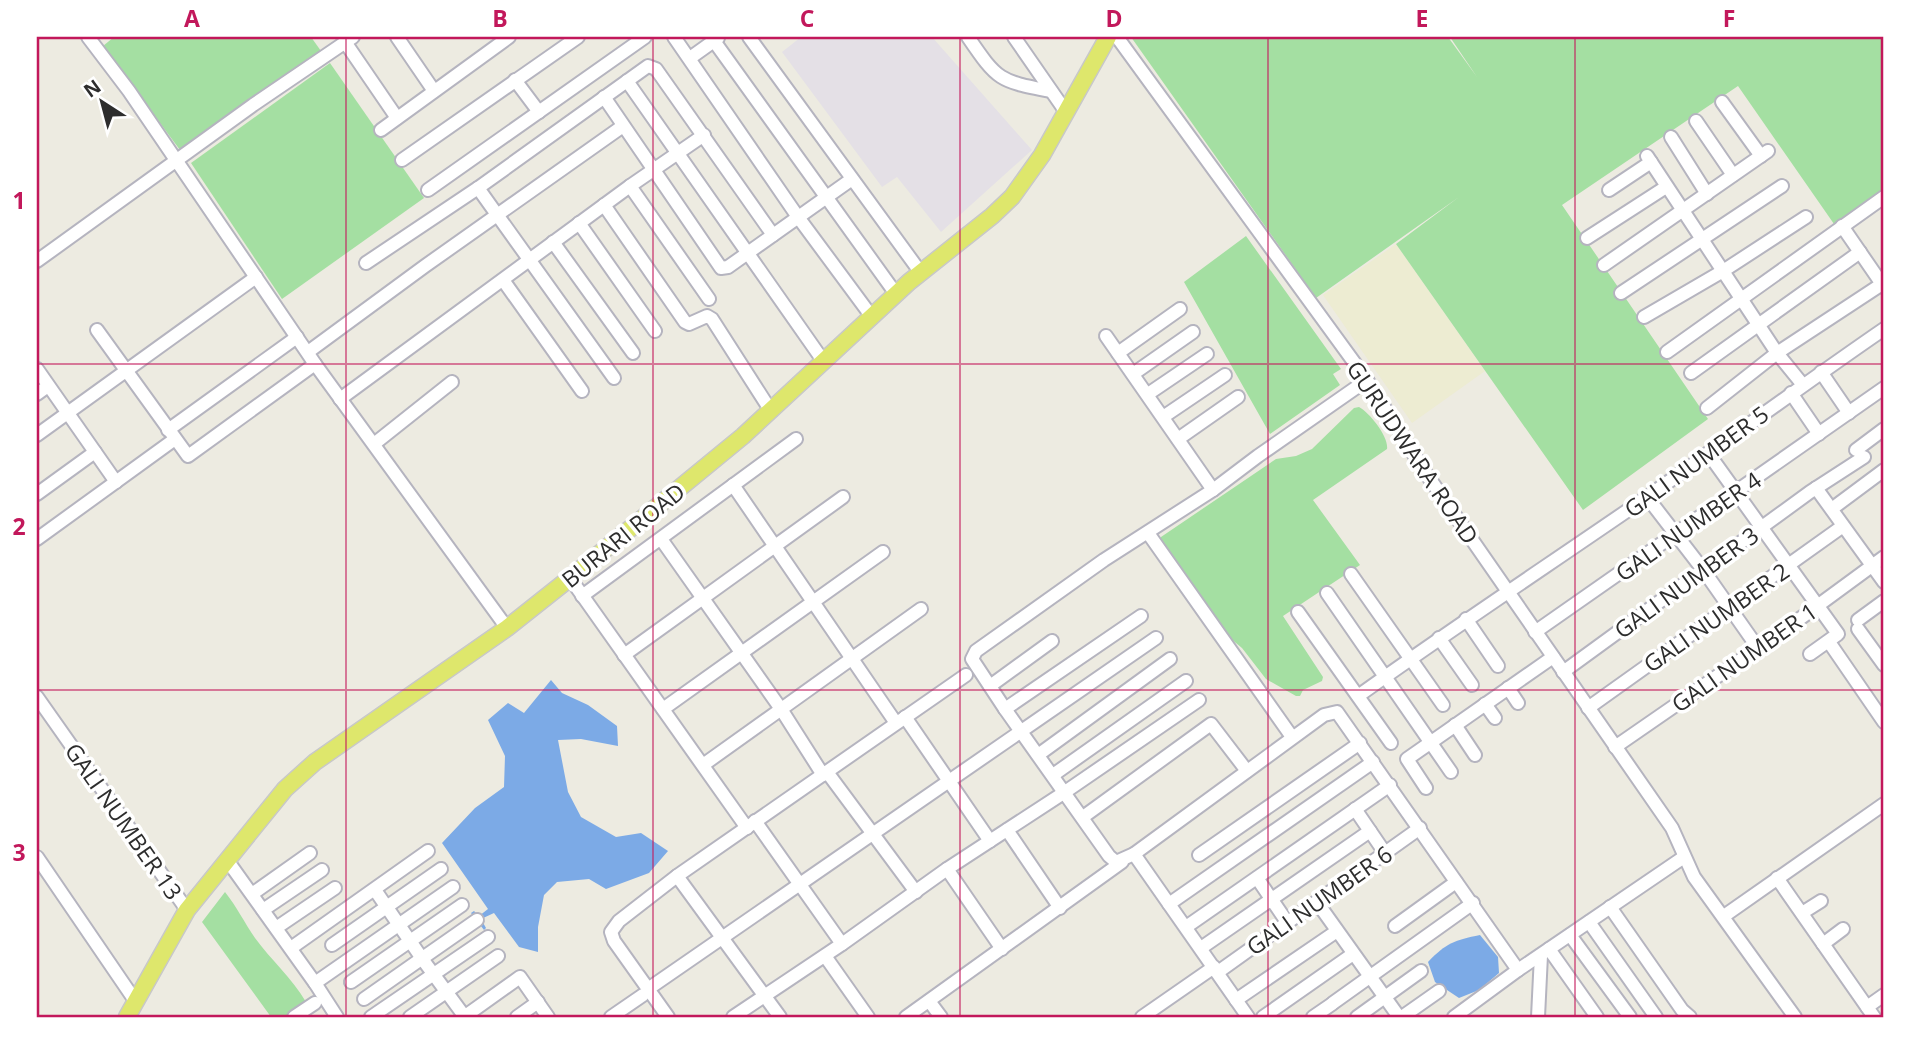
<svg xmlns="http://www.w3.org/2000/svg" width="1921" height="1054" font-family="'Open Sans',sans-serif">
<rect width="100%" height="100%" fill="#edebe1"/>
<polygon fill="#e4e0e6" points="801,37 932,37 1032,150 941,232 897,177 882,187 782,52"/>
<polygon fill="#edecd2" points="1396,244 1485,371 1412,423 1323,295"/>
<g fill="#a4dfa2">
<polygon points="114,37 311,37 321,51 180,150 103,46"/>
<polygon points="1131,37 1448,37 1477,77 1450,37 1884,37 1884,189 1834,224 1738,86 1562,205 1708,419 1583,510 1396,244 1459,197 1316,298"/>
<polygon points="330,63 424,198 282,299 191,163"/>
<polygon points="1246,236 1341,369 1333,374 1340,385 1270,434 1184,282"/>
<path d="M1359,407C1370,413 1389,437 1387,449L1313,500L1360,565L1283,616L1323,677L1322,681L1303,690L1300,696H1296L1266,679L1242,648L1224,633L1160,542L1161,537L1276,459L1296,456L1312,449L1354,408Z"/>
<path d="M225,892C237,907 244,922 255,938C271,960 292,978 306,1002L284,1017H271L202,922Z"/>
</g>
<g fill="#7caae6">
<polygon points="551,680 562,693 588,705 617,726 618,746 581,739 558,740 568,792 581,817 616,837 641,833 668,851 649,873 606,889 589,879 557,882 544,895 538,927 538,952 519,947 494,913 481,919 486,928 484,930 471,913 474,911 479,916 488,909 442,843 475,808 504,787 505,756 488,720 508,703 524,713"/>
<path d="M1480,935L1498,957L1499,973L1479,990L1459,998L1435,982L1428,962C1446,943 1455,940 1480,935Z"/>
</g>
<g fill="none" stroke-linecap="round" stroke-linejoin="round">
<g stroke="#b5b4bf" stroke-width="16">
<g id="minor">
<polyline points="88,37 129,91 315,364 507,628"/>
<polyline points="397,37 434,91"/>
<polyline points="674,37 798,217 872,317"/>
<polyline points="749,37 921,273"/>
<path d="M968,37C998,81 999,81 1051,91"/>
<polyline points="1014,37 1066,112"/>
<polyline points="1117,37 1367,380 1425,472 1672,828 1694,877 1795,1017"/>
<polyline points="714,41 896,294"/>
<polyline points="345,42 397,118"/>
<polyline points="690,58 718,38"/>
<polyline points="515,80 539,112"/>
<polyline points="627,81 824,362"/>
<polyline points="604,97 721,268 728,267 852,179"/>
<polyline points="1722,102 1761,156"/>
<polyline points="1696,121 1733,175"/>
<polyline points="381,130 509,37"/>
<polyline points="1671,137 1707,194"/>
<polyline points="1647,156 1777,353 1803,385"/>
<polyline points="402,160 578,37"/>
<polyline points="630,186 709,299"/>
<polyline points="478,188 614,378"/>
<polyline points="428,190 645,37"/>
<polyline points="1609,190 1651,162"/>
<polyline points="604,205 685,322 689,324 707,316 712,319 771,411"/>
<polyline points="579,223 655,331"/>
<polyline points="1842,226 1884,287"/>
<polyline points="1587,238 1666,187"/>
<polyline points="553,242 633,353"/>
<polyline points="37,261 253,105 353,37"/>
<polyline points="366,263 478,188 648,66 656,69 773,235"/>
<polyline points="1604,265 1768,151"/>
<polyline points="503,280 582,391"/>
<polyline points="1621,293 1782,186"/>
<polyline points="1644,317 1723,271 1806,217"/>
<polyline points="97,330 188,456 315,364"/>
<polyline points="1106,336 1213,490"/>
<polyline points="308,352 425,266 623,126"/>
<polyline points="1667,352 1884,197"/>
<polyline points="1118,353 1180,309"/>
<polyline points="37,369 116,482"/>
<polyline points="1821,372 1849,413"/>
<polyline points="1691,373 1860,252"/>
<polyline points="1133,374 1193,332"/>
<polyline points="1367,380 1258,456 1213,490 1104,560 976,651 972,659 1005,709 1109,856 1116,862 1134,854 1324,715 1337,712 1518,970"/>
<polyline points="1791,393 1819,434"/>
<polyline points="37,394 48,386"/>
<polyline points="1148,394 1207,354"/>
<polyline points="340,399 630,186 704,135"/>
<polyline points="1707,408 1777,353 1882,284"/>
<polyline points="1163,417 1225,375"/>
<polyline points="168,430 297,337"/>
<polyline points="37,435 256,277"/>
<polyline points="1178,439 1238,397"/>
<polyline points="374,444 452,382"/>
<polyline points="1856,450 1884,429"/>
<polyline points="1708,453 1838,634 1810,654"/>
<polyline points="733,485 896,723"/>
<polyline points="1816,488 1884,582"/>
<polyline points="37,494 95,452"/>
<polyline points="1647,497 1704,571 1758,648"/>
<polyline points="1837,505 1884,470"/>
<polyline points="1148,533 1292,737"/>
<polyline points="37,539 175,439"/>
<polyline points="661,539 781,709 823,775"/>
<polyline points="1351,574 1443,705"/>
<polyline points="570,578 747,828"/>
<polyline points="1327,593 1451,772"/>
<polyline points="582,596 796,439"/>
<polyline points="1298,612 1391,743"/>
<polyline points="1466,619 1498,666"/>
<polyline points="1858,620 1884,601"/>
<polyline points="1858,629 1884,665"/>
<polyline points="1535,632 1884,388"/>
<polyline points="1439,638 1472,685"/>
<polyline points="1829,642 1884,722"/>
<polyline points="624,655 843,497"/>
<polyline points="1563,672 1810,492 1864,457"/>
<polyline points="990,686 1052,641"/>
<polyline points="1508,688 1518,703"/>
<path d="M1358,696C1450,630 1544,568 1637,504C1720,446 1801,386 1884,329"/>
<polyline points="37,697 187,910"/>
<polyline points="1485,704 1495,718"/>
<polyline points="1588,708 1843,526"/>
<polyline points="663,709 883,552"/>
<polyline points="1005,709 1141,616"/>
<polyline points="905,717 990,841"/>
<polyline points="1455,725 1475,755"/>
<polyline points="1615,747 1790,626 1884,557"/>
<polyline points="1038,755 1170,659"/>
<polyline points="703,765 921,609"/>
<polyline points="827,772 916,892"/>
<polyline points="1053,775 1186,681"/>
<polyline points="1426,788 1407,759 1553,657"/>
<polyline points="1355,809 1385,853"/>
<polyline points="1083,817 1211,724 1247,771"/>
<polyline points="755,821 842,944"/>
<polyline points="1007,830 1060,908"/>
<polyline points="1134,854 1248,1017"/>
<polyline points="1199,855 1360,743"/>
<polyline points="37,857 136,1002"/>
<polyline points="227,860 315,983 337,1017"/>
<polyline points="947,869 1002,949"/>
<polyline points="1257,878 1287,922"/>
<polyline points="1777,878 1874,1017"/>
<polyline points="375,890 421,957"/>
<polyline points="252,894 310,853"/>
<polyline points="1169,904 1373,762"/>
<polyline points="1319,905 1399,1017"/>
<polyline points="1610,907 1682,1010 1690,1017"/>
<polyline points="263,910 322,870"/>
<polyline points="1802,913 1821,901"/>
<polyline points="1724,916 1884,804"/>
<polyline points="1589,922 1656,1017"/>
<polyline points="1395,926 1456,882"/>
<polyline points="1186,927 1390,785"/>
<polyline points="276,928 335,888"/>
<polyline points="1570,935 1630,1017"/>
<polyline points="1823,944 1843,929"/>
<polyline points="332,945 441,869"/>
<polyline points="291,948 428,851"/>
<polyline points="1201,948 1370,831"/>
<polyline points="1549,949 1597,1017"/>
<polyline points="825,956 868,1017"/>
<polyline points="424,957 477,920"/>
<polyline points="423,960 465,1017"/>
<polyline points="1218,972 1420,828"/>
<polyline points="351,982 462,905"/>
<polyline points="315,983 453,887"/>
<polyline points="648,989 1156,638"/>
<polyline points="364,999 421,959"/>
<polyline points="1236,1000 1337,931"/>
<polyline points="929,1001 941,1017"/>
<polyline points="1333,1003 1473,903"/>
<polyline points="1867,1007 1884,995"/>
<polyline points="294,1017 315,1003"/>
<polyline points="371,1017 488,937"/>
<polyline points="410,1017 498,956"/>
<polyline points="464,1017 520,977 548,1017"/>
<polyline points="517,1017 538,1002"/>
<polyline points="611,1017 643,995"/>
<polyline points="668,1017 614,941 611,932 619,921 677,876"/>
<polyline points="733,1017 842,944 947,869 1065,792 1199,700"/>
<polyline points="780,1017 677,876 966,675"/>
<polyline points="906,1017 1122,862"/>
<polyline points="1142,1017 1214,967"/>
<polyline points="1263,1017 1353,954"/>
<polyline points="1313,1017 1332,1004"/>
<polyline points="1357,1017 1421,971"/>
<polyline points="1402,1017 1439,991"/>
<polyline points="1454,1017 1518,970 1684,857"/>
<polyline points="1538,1017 1541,955"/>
</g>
</g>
<g stroke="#c8c8c8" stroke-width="19">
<polyline id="major" points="127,1017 187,910 285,789 315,762 507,628 570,578 743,436 909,282 992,216 1012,197 1042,155 1108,37"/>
</g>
<use href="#minor" stroke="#fff" stroke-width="12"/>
<use href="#major" stroke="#dee76c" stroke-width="16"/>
</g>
<path fill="none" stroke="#c2185b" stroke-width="2" stroke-opacity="0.55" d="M346,37V1017M653,37V1017M960,37V1017M1268,37V1017M1575,37V1017M37,364H1884M37,690H1884"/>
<g text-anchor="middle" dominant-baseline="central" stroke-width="7" stroke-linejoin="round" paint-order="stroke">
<g font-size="23" fill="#2d2d2d" stroke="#fff">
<text transform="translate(1413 452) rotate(56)">GURUDWARA ROAD</text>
<text transform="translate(1696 461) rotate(-36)">GALI NUMBER 5</text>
<text transform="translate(1688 526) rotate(-35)">GALI NUMBER 4</text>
<text transform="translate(623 535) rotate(-39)">BURARI ROAD</text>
<text transform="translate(1686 582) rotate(-36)">GALI NUMBER 3</text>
<text transform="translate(1716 617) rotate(-35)">GALI NUMBER 2</text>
<text transform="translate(1744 657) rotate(-35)">GALI NUMBER 1</text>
<text transform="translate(124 821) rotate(55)">GALI NUMBER 13</text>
<text transform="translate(1319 900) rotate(-35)">GALI NUMBER 6</text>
</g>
</g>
<rect width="1921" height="1054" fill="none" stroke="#ffffff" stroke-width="77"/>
<g transform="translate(102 102) rotate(324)" stroke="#ffffff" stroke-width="5" paint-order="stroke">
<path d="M0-5L12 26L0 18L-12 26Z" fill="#2d2d2d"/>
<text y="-10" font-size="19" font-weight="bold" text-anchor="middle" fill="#2d2d2d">N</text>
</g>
<rect x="38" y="38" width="1844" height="978" fill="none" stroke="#c2185b" stroke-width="2.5"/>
<g font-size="23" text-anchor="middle" font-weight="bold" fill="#c2185b">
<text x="192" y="27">A</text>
<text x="500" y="27">B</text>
<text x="807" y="27">C</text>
<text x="1114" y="27">D</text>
<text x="1422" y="27">E</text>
<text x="1729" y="27">F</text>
<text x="19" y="209">1</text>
<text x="19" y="535">2</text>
<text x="19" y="861">3</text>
</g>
</svg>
